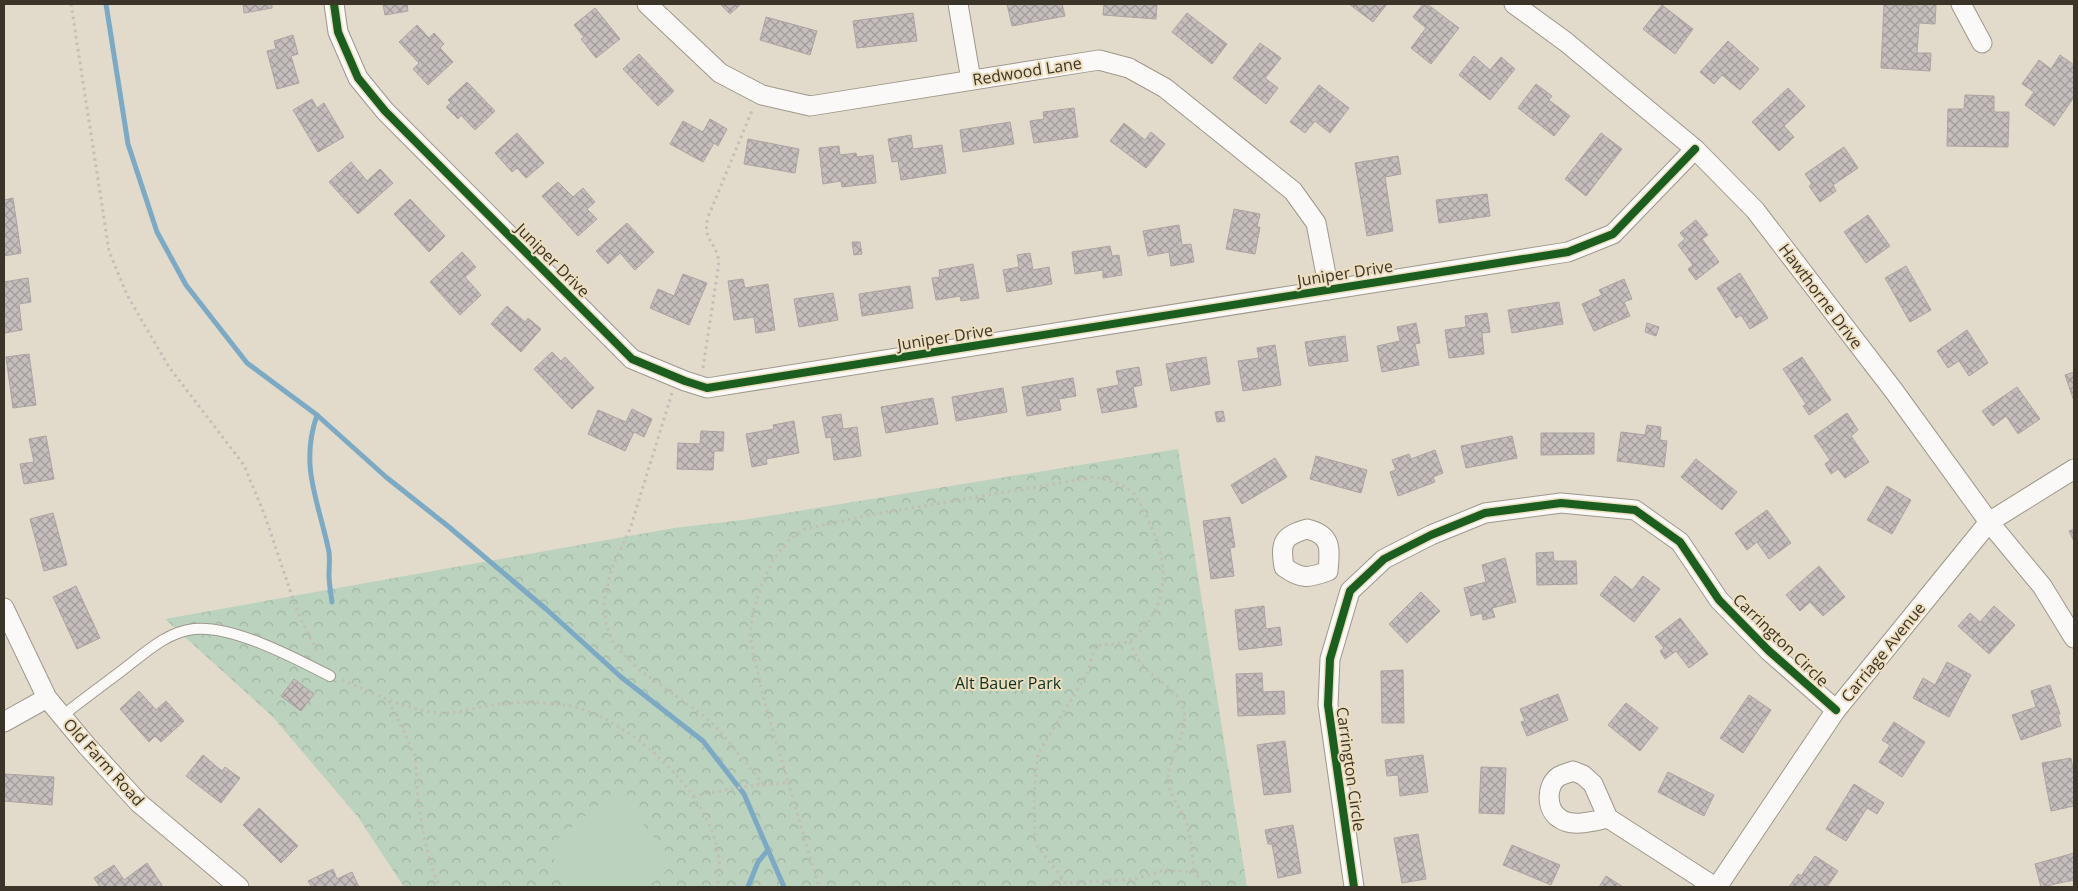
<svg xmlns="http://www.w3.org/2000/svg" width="2078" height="891" font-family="'Open Sans',sans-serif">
<defs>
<pattern id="park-crowns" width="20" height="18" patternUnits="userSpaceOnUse" patternTransform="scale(1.25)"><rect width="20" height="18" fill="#bad2be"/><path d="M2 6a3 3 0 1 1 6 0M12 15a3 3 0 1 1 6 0" fill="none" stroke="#a1b5a3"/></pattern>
<pattern id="building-cross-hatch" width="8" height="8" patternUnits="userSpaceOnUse" patternTransform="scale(1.25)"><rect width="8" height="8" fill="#c5bebc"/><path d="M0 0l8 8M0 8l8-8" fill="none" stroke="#a19b99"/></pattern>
</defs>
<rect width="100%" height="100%" fill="#e2daca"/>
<polygon fill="url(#park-crowns)" points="1178,449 1247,887 404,887 358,817 272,716 165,619 674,528 743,520"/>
<polygon fill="#bad2be" points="615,791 675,862 657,880 645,887 576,886 561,870 547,848"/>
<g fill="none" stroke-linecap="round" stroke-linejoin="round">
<g stroke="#7caac4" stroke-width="5">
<polyline points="106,4 128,144 157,232 186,285 247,363 317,415 386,477 449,527 546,609 621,677 703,741 744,794 784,887"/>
<path d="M317,415C299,467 319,502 329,552C330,560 329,567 329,575C329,584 331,594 332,602"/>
<polyline points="748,887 758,862 768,850"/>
</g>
</g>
<g fill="url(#building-cross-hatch)" stroke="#aca4a2">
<polygon points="243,4 272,4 272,8 244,13"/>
<polygon points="383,4 407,4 408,11 385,15"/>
<polygon points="720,4 741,4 730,14"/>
<polygon points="1007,4 1062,4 1065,16 1012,26"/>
<polygon points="1104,4 1157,4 1156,19 1103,15"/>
<polygon points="1349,4 1387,4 1373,22"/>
<polygon points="1423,4 1427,4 1459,28 1431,64 1411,48 1426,28 1413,17"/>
<polygon points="1884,4 1916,6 1916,4 1936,4 1935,24 1919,23 1917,53 1931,53 1930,71 1881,68"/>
<polygon points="1662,5 1693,29 1675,54 1643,29"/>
<polygon points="595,8 620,39 596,58 581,39 584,37 574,25"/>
<polygon points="913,13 917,41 857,48 853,21"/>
<polygon points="1187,13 1227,44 1212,64 1172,32"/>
<polygon points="766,17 817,31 810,55 760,40"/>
<polygon points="417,25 429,38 434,33 444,44 440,48 453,62 428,85 413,69 419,63 399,42"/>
<polygon points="293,35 298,54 291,56 299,83 277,89 267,51 276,49 274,41"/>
<polygon points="1728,41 1759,69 1740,90 1722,75 1714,84 1700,72"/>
<polygon points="1260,43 1281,58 1265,78 1278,88 1266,104 1233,78"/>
<polygon points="639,54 674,91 658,106 623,69"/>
<polygon points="2060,55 2074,65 2074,97 2054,126 2025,105 2034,92 2022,84 2039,60 2051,69"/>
<polygon points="1474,56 1490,70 1501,57 1515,69 1490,100 1459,75"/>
<polygon points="467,82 495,111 475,130 461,115 458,119 446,107 451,103 448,100"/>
<polygon points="1536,84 1552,96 1549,100 1570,116 1554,136 1518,108"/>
<polygon points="1319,85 1349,108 1330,133 1315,121 1305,133 1290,122"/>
<polygon points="1788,88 1805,106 1784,126 1794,137 1779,151 1752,122"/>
<polygon points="1965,95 1994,96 1994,112 2009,112 2008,147 1947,146 1948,109 1964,109"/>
<polygon points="312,99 317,108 324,103 344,137 318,152 293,110"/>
<polygon points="1074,108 1078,137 1034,143 1030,121 1044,119 1043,112"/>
<polygon points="710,119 727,129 718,146 714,143 703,162 670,144 683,121 703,132"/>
<polygon points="1010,122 1014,144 963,152 960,130"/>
<polygon points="1124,123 1145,140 1151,132 1165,144 1146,168 1110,141"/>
<polygon points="517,133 544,163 526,178 517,168 512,172 495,153"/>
<polygon points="1601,133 1622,149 1586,196 1565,179"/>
<polygon points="911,135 913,149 942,145 946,173 901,180 898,161 892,162 888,139"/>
<polygon points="748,139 799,149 795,173 744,164"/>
<polygon points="839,146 840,155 856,153 857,157 873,155 876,183 842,187 841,181 823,184 819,148"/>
<polygon points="1844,147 1858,168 1833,185 1836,191 1820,202 1809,186 1812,184 1805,174"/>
<polygon points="1398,156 1401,174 1385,177 1393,231 1367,236 1355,163"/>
<polygon points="351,162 367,181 380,169 393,183 358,214 329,182"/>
<polygon points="558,182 573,197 583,188 595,202 587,209 597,219 578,236 542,196"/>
<polygon points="1487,194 1490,216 1439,223 1436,200"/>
<polygon points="13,198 21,253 4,256 4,200"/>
<polygon points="410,199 445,236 429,252 394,214"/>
<polygon points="1234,209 1260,214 1257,227 1260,227 1255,254 1226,249"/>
<polygon points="1868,215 1890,246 1866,263 1844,232"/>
<polygon points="1696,220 1708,235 1702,239 1719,262 1696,280 1688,269 1693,265 1678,245 1685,239 1680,233"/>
<polygon points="627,223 654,252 635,270 620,253 608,264 596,251"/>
<polygon points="1179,225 1182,245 1191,244 1194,262 1171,266 1169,252 1148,256 1143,231"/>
<polygon points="852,242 860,242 862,254 854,255"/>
<polygon points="1110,246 1112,256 1119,255 1122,275 1103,278 1103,270 1075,274 1072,252"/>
<polygon points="462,252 476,267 465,277 481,295 460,315 430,282"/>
<polygon points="1030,253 1033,270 1049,267 1052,284 1007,292 1003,270 1019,267 1017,255"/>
<polygon points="973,264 979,298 961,301 960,296 936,300 932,278 940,277 939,270"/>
<polygon points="1906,266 1931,310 1910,322 1885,278"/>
<polygon points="1740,273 1768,318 1750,329 1741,315 1736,318 1717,288"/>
<polygon points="683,274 707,283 689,325 650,308 658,289 674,296"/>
<polygon points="28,278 31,302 19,304 22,330 4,333 4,282"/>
<polygon points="743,279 745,288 768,284 775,330 756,333 754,317 734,320 728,281"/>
<polygon points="1624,279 1632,299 1624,302 1630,316 1594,331 1582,304 1602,295 1599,290"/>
<polygon points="910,286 913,308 862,316 859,294"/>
<polygon points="833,293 838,320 799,327 794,299"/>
<polygon points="1559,302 1563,324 1512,333 1508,310"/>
<polygon points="507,306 525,322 528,318 541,329 521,352 491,324"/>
<polygon points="1487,313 1490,332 1482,333 1484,354 1449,358 1445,330 1466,327 1465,316"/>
<polygon points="1416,323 1420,343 1415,344 1419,365 1382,372 1377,346 1400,341 1397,327"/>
<polygon points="1647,323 1659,327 1656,336 1645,332"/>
<polygon points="1967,330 1988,363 1969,376 1959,361 1948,368 1937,351"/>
<polygon points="1345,336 1348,361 1309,366 1305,342"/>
<polygon points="1275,345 1281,385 1243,391 1238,361 1259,358 1257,348"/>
<polygon points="552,352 561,361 565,357 594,388 572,409 534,369"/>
<polygon points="29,354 36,405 13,408 6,357"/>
<polygon points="1206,357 1210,384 1171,391 1166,364"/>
<polygon points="1802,357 1831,400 1809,415 1803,406 1806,404 1783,369"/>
<polygon points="1139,367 1142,385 1133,387 1137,407 1102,413 1097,389 1119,385 1116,371"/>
<polygon points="2074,372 2074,401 2065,375"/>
<polygon points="1073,378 1076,396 1059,399 1061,410 1027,416 1022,387"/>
<polygon points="2017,387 2040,419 2018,434 2006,416 1993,426 1982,411"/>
<polygon points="1003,388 1007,412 956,421 952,397"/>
<polygon points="933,398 938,424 886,433 881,407"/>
<polygon points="632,409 652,419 644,437 634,432 625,451 588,434 598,410 626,422"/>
<polygon points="1223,411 1225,421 1217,422 1215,412"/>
<polygon points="1847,413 1858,430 1851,436 1869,462 1845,478 1838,469 1831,474 1825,464 1830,460 1814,436"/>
<polygon points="841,414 843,429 857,427 861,456 834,460 831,437 826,438 822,417"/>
<polygon points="794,421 799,453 766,459 767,464 752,467 746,434 774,429 773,425"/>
<polygon points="1647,425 1661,427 1660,440 1667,441 1664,467 1617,461 1621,432 1645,435"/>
<polygon points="701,431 724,432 723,451 714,451 713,470 677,469 678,443 700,444"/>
<polygon points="1541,433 1594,433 1594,454 1541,455"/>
<polygon points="46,436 54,479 24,484 20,464 34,462 29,439"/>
<polygon points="1512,436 1517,458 1466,468 1461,446"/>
<polygon points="1435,450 1443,473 1433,477 1435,482 1398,496 1390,472 1396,470 1392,460 1409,454 1411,459"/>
<polygon points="1316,456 1367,470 1361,493 1310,479"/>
<polygon points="1275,458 1287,477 1242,504 1231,485"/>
<polygon points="1696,459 1737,492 1722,510 1681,477"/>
<polygon points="1887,486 1911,500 1892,534 1867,520"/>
<polygon points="1767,510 1791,543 1769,559 1757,542 1747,550 1735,533"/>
<polygon points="53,513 67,565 44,571 30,519"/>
<polygon points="1230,517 1235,547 1230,548 1234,576 1211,579 1203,521"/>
<polygon points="2074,529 2074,541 2069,531"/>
<polygon points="1553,552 1554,561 1576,561 1577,584 1537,585 1536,553"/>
<polygon points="1505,558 1516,602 1492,608 1495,617 1483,620 1482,613 1471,616 1464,588 1486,582 1482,565"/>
<polygon points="1819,566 1845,597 1823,616 1810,602 1800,611 1786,595"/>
<polygon points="1615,576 1632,590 1643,576 1660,589 1634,622 1600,595"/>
<polygon points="76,586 100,638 77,649 53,597"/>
<polygon points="1421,592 1440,611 1407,643 1389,624"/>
<polygon points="1264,606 1266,629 1280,627 1282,645 1239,650 1235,610"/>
<polygon points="1994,606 2015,625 1989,654 1958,626 1970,613 1980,622"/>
<polygon points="1680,618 1708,654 1689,668 1676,651 1665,659 1660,651 1664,648 1655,637"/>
<polygon points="1947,662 1971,675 1949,717 1913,698 1923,678 1935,685"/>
<polygon points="1403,670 1404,723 1382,723 1381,671"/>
<polygon points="1262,673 1263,692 1284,691 1285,714 1238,716 1236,674"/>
<polygon points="294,679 314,694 301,711 281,696"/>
<polygon points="2050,685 2060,714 2058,715 2061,726 2021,740 2012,715 2036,707 2031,691"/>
<polygon points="139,691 156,710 166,701 184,721 161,742 155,736 149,742 120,709"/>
<polygon points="1558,694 1568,720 1527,736 1521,722 1525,721 1520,709"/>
<polygon points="1749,695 1771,710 1743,753 1720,738"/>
<polygon points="1626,703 1658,728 1640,751 1608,725"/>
<polygon points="1894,722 1925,742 1902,777 1879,762 1890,745 1882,740"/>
<polygon points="1285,741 1291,792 1264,795 1257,745"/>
<polygon points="203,755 222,771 225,767 240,778 221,803 186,776"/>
<polygon points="1423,755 1428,792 1400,796 1398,775 1387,776 1385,760"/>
<polygon points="2071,758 2074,774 2074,806 2051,811 2042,763"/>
<polygon points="1481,767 1506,768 1504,814 1479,813"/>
<polygon points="1668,772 1714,795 1704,816 1658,792"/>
<polygon points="4,774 54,777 52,805 4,801"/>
<polygon points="1854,784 1884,803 1877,814 1867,808 1846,841 1826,829"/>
<polygon points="259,808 298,846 281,863 243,825"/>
<polygon points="1293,825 1301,873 1278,878 1272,844 1268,844 1265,830"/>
<polygon points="1418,834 1426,879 1402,883 1394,838"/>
<polygon points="1512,845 1560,865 1551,885 1503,865"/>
<polygon points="2074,853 2074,880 2041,887 2035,864"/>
<polygon points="1815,856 1838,871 1827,887 1789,887 1798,874 1801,876"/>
<polygon points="147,863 162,885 159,887 100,887 94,878 114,865 124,880"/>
<polygon points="333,869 337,879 352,872 359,887 312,887 308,881"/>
<polygon points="1606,876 1623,887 1599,887"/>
</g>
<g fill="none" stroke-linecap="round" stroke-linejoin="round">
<g stroke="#9e988c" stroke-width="12">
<path id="lane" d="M62,716C81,701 100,687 120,672C142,656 165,632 194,629C233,625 295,658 330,676"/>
</g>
<g stroke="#9e988c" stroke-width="21">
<g id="street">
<polyline points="334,4 338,32 358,78 385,111 632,359 685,381 707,388 1568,252 1613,234 1695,149"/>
<polyline points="647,4 720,73 762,95 810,106 1099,60 1129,68 1165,88 1293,191 1316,223 1329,290"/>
<polyline points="958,4 971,80"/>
<polyline points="1514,4 1566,42 1695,149 1755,210 1894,391 1989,522 2042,586 2074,638"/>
<polyline points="1961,4 1982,43"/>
<path d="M1307,529C1332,535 1330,548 1328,571C1309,578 1302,580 1284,567C1280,542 1283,536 1307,529Z"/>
<polyline points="4,608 47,698 87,746 139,803 239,887"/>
<polyline points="4,722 47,698"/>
<path d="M1608,818C1594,821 1572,828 1559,818C1546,809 1546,786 1558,777C1562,774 1569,773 1573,771L1583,775L1593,784L1608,818L1715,887"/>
<polyline points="1354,887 1328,705 1330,659 1350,591 1384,559 1431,535 1485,513 1561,503 1635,510 1680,542 1719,600 1769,651 1836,710"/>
<polyline points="1717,887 1836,710 1989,522 2074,469"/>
</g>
</g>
<g stroke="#c2bfb9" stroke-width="3" stroke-dasharray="2.5 4" stroke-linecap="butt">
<polyline points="71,4 109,251 127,295 169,367 244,465 265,516 297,611 319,655"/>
<path d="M703,368L719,262C716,240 702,241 708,217L753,108"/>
<polyline points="672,393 630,529 611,570 604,602 606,624 614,644 638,669 699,712 718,729 764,785"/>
<path d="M1130,642C1134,651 1138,662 1146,669C1158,681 1177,690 1183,707C1191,727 1169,756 1168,777C1167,794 1181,807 1186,822C1192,838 1192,855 1194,872"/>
<path d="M342,680C375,693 406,711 442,713C458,714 472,708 487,706C513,701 543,701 570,706C635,719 737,815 717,887"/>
<polyline points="389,701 415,755 418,800 426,846 434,874 440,887"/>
<polyline points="788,782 819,887"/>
<path d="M693,796L760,784L765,785L788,782L764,700L750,637L753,611L763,581L774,559L789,540L805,529L870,515L1095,477C1107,480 1120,483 1131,491C1138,497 1143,509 1147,517C1159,543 1168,569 1160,598C1155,616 1143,629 1130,642L1095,646L1088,672L1038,754L1034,796L1035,843L1066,883L1135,879L1164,870L1194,872L1207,887"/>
<polyline points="1049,887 1062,878"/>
</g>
<use href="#lane" stroke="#fbf9f7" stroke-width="10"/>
<use href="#street" stroke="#fbf9f7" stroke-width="19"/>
<g stroke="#eddebf" stroke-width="11">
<g id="cycleway">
<polyline points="334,4 338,32 358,78 385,111 632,359 685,381 707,388 1568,252 1613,234 1695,149"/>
<polyline points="1354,887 1328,705 1330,659 1350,591 1384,559 1431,535 1485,513 1561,503 1635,510 1680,542 1719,600 1769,651 1836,710"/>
</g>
</g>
<use href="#cycleway" stroke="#1b5e20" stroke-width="8"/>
</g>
<g text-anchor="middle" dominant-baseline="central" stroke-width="4" stroke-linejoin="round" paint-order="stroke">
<g font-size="16" fill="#3b3529" stroke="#eddebf">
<text transform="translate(1027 71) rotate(-9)">Redwood Lane</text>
<text transform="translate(553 260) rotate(45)">Juniper Drive</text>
<text transform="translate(1345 273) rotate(-9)">Juniper Drive</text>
<text transform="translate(1821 296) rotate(53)">Hawthorne Drive</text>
<text transform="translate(945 337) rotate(-9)">Juniper Drive</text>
<text transform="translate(1781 640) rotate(44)">Carrington Circle</text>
<text transform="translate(1883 652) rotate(-51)">Carriage Avenue</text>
<text transform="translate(104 762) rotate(48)">Old Farm Road</text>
<text transform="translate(1351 769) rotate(82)">Carrington Circle</text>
</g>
<g font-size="16" fill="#0c3123" stroke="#eddebf">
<text x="1008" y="683">Alt Bauer Park</text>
</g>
</g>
<rect width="2078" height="891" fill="none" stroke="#3b3529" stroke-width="10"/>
</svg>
